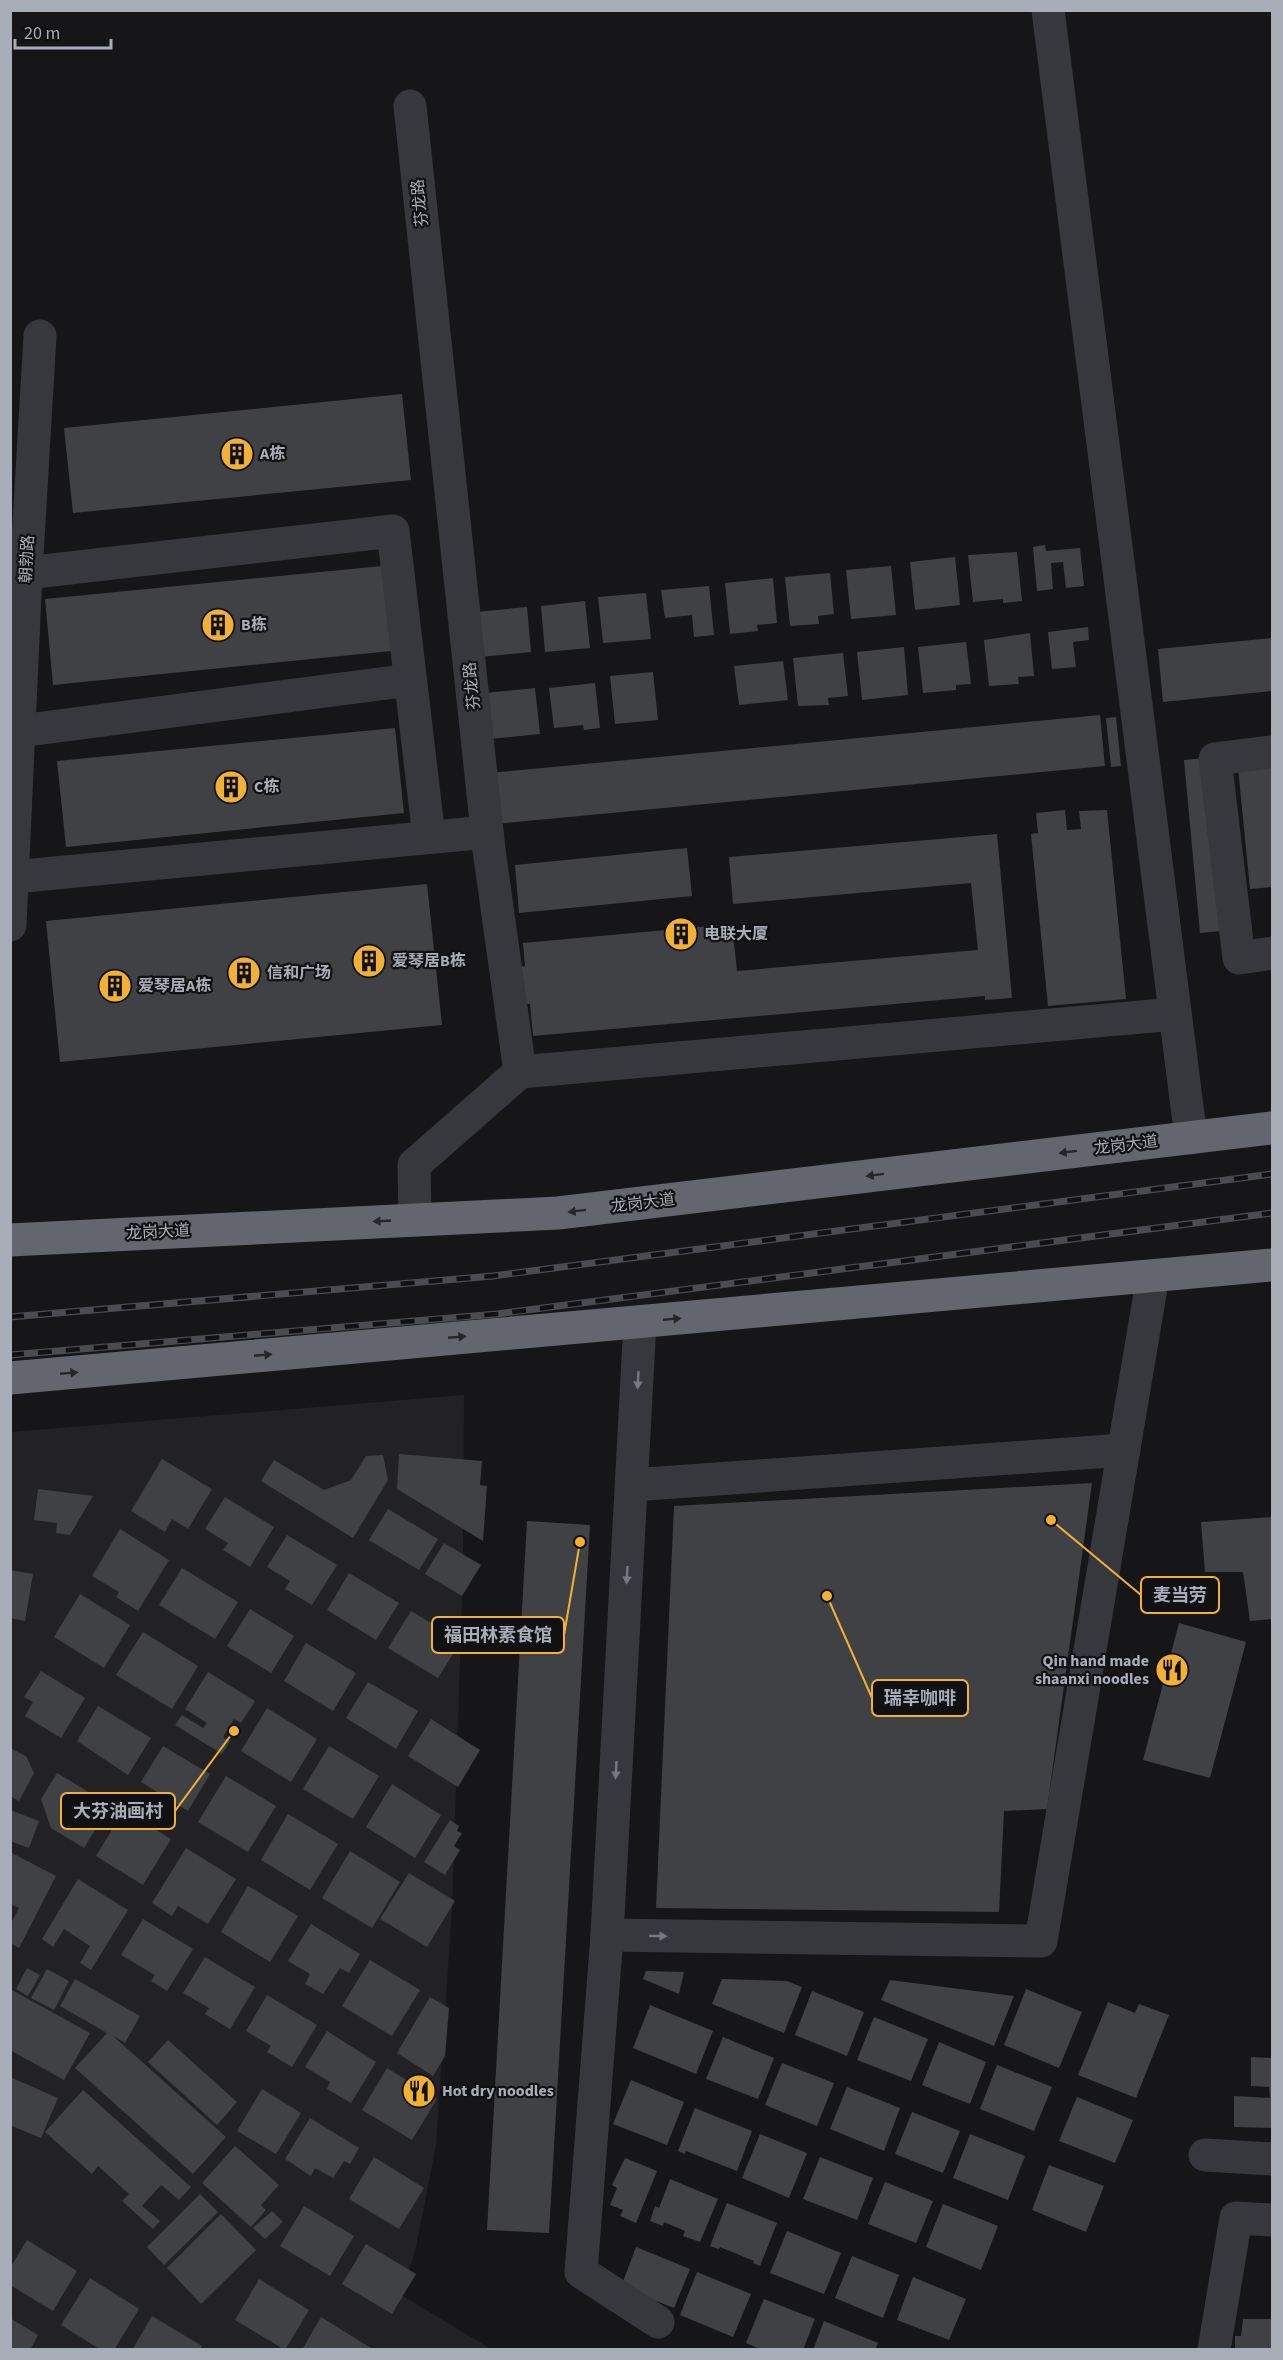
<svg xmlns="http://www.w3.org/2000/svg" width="1283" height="2360" font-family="'Source Sans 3','Noto Sans SC',sans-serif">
<rect width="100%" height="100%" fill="#161618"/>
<polygon fill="#222225" points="464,1395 463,1570 452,1909 436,2145 417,2242 412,2262 398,2293 491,2349 11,2350 11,1432"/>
<g fill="#404145">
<polygon points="402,394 411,480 73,513 64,428"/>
<polygon points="1045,545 1046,551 1080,548 1084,586 1066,588 1063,562 1051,563 1053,589 1037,591 1033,547"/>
<polygon points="1017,552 1022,601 1003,603 1003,599 973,602 968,555"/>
<polygon points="955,557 960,605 915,610 910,562"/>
<polygon points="382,566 391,651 53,685 45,599"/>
<polygon points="891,566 896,615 851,619 846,570"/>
<polygon points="830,573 834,614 818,616 819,624 790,626 785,577"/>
<polygon points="773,578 777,623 757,625 758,631 730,634 725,583"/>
<polygon points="709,586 714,635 694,637 692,615 665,618 661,590"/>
<polygon points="646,593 651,639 603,643 598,597"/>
<polygon points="585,601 590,648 545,652 541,606"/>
<polygon points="527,607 531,652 480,657 476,612"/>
<polygon points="1088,627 1089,640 1073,642 1076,667 1052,669 1048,632"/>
<polygon points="1030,633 1034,676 1018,677 1019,684 989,686 984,640"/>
<polygon points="1272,638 1272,691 1163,702 1158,649"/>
<polygon points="966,642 971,684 956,685 956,690 923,693 918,647"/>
<polygon points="904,647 908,695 862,700 857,652"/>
<polygon points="843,653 848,696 828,698 829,705 798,706 793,658"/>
<polygon points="783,661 788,700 739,705 734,666"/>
<polygon points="653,672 658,720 615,724 610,676"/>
<polygon points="595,683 600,728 584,730 583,725 554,728 549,688"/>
<polygon points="535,688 540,734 489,739 485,693"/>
<polygon points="1100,715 1105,766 496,824 490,773"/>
<polygon points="1116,717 1121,766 1111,767 1106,718"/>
<polygon points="395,728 404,813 66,847 57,761"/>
<polygon points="1206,758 1222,931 1200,933 1184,760"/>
<polygon points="1272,765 1272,887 1250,889 1238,768"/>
<polygon points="1065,810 1067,830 1081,829 1079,811 1107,810 1126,999 1048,1006 1031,834 1038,833 1036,813"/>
<polygon points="997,834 1012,998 985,1000 985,996 533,1036 530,1004 521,1004 518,967 525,966 523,943 732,924 737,971 978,950 971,883 733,904 729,857"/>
<polygon points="687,848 692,896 519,913 515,865"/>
<polygon points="427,884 442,1025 60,1062 46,921"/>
<polygon points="399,1454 482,1461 480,1485 487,1486 483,1541 397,1489"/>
<polygon points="383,1455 388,1480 353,1538 261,1481 274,1460 324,1490 351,1480 366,1456"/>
<polygon points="162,1459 212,1489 188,1529 172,1519 165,1532 131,1511"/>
<polygon points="1092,1483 1047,1809 1004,1811 999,1912 656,1908 674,1506"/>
<polygon points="38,1489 93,1496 70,1535 56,1533 57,1523 34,1520"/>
<polygon points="225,1497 274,1527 250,1567 223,1550 228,1543 205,1529"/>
<polygon points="388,1509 438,1539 419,1570 369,1540"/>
<polygon points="1272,1517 1272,1619 1250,1621 1243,1572 1205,1572 1201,1522"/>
<polygon points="527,1521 590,1525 549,2233 487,2230"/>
<polygon points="120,1529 169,1560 138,1611 116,1597 119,1592 92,1576"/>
<polygon points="287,1535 337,1565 312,1605 285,1589 290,1581 267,1567"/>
<polygon points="444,1543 481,1565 462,1596 425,1574"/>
<polygon points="182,1568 238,1602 215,1639 159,1605"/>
<polygon points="10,1570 33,1574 25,1621 10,1618"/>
<polygon points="349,1573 399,1603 376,1640 327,1610"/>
<polygon points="80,1594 130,1625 104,1668 54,1637"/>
<polygon points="250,1609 294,1636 271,1673 227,1646"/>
<polygon points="411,1611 461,1641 438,1678 388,1648"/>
<polygon points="1179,1623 1246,1642 1210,1778 1143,1760"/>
<polygon points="143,1632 198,1666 172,1709 116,1675"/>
<polygon points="306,1643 356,1673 333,1711 284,1681"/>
<polygon points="41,1671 85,1698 61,1738 25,1716 33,1702 24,1697"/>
<polygon points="208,1672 255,1701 241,1723 234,1719 223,1737 230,1741 222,1754 175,1725 182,1715 203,1728 207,1723 185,1709"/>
<polygon points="368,1682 418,1711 396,1749 346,1718"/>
<polygon points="98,1706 151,1738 128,1775 77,1741"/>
<polygon points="267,1708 317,1739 291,1782 241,1751"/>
<polygon points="431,1719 480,1750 458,1787 408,1756"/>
<polygon points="163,1746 210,1774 188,1811 141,1782"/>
<polygon points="329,1746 379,1776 353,1819 303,1789"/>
<polygon points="10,1748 26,1756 34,1773 19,1801 10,1796"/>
<polygon points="57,1773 110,1805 84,1848 51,1828 41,1799"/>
<polygon points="226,1776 276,1806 248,1852 198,1822"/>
<polygon points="392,1784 441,1815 415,1858 366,1827"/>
<polygon points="10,1810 39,1821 29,1848 10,1841"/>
<polygon points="124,1810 171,1839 143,1885 96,1856"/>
<polygon points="288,1814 338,1844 310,1890 261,1860"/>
<polygon points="450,1820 459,1826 457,1831 462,1833 454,1846 460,1850 445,1875 424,1862"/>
<polygon points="186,1848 236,1879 208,1924 178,1906 172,1916 152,1903"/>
<polygon points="350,1851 400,1882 372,1928 322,1898"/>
<polygon points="10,1852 56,1876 19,1948 10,1943 10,1925 19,1908 10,1904"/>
<polygon points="409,1873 455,1901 427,1947 380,1919"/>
<polygon points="78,1879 128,1910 91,1970 80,1963 90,1946 64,1929 53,1947 42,1939"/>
<polygon points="248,1886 298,1916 270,1962 221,1932"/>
<polygon points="143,1919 193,1949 167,1991 151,1981 155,1975 121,1955"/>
<polygon points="311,1924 360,1954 349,1973 340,1968 323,1994 305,1984 310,1974 288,1961"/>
<polygon points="205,1957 255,1987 230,2029 205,2014 209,2008 183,1993"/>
<polygon points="370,1960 420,1990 392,2036 342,2006"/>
<polygon points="27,1968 40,1975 28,1996 16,1989"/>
<polygon points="47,1969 69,1981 54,2010 31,1998"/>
<polygon points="646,1971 684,1972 679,1994 643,1979"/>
<polygon points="75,1979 140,2016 125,2043 112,2035 226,2137 193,2174 75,2068 107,2033 60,2006"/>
<polygon points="722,1979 787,1981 802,1987 784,2033 712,2004"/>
<polygon points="890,1980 1014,1996 994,2046 881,2000"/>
<polygon points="10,1989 90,2033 64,2080 10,2050"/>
<polygon points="1026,1989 1082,2012 1059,2068 1004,2045"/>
<polygon points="812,1991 864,2012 847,2056 795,2035"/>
<polygon points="267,1995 317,2025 292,2067 267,2052 271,2046 246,2031"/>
<polygon points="430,1997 449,2008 445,2056 433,2076 397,2053"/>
<polygon points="1108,2002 1135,2013 1139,2004 1169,2015 1136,2098 1078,2075"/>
<polygon points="650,2005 713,2031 696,2074 633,2048"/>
<polygon points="874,2017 928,2039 911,2081 857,2060"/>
<polygon points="327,2031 376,2062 351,2103 327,2089 330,2082 305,2067"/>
<polygon points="723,2037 774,2058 758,2099 706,2079"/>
<polygon points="168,2040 237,2102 217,2125 148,2062"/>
<polygon points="939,2042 986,2062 970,2104 922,2085"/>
<polygon points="1251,2057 1272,2058 1272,2128 1234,2127 1234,2096 1270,2098 1269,2087 1251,2086"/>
<polygon points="782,2063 834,2083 817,2126 765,2105"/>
<polygon points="997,2065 1052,2087 1034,2131 980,2109"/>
<polygon points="387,2068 437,2099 412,2140 362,2110"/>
<polygon points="10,2077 58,2098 41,2138 10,2125"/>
<polygon points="631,2080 684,2102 667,2145 613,2124"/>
<polygon points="847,2087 900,2108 884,2151 830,2129"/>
<polygon points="262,2089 301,2113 276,2154 237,2131"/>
<polygon points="83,2090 191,2187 179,2200 161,2185 142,2206 160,2221 153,2229 122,2201 129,2194 98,2166 92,2174 45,2132"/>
<polygon points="1077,2097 1133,2120 1115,2163 1059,2141"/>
<polygon points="695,2108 752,2131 737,2171 686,2151 685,2154 678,2151"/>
<polygon points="912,2112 960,2131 943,2173 895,2154"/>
<polygon points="310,2118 359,2148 350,2164 344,2161 333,2178 315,2168 311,2176 285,2159"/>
<polygon points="760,2134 807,2153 789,2198 742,2178"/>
<polygon points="970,2134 1025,2156 1008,2200 953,2178"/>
<polygon points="235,2146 279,2185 261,2205 266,2210 251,2227 202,2183"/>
<polygon points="374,2157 424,2188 399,2229 349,2199"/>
<polygon points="820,2157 873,2178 857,2220 803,2199"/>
<polygon points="625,2158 657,2171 636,2223 620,2216 623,2210 610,2205 617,2188 612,2185"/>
<polygon points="1049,2165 1104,2186 1086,2232 1032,2210"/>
<polygon points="670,2179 718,2199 700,2242 683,2236 685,2231 664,2222 663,2226 650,2221 655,2206 659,2208"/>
<polygon points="885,2182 933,2201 916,2243 868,2224"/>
<polygon points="200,2194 218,2212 164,2265 147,2247"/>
<polygon points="727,2203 777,2223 760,2266 753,2263 754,2261 720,2247 719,2249 710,2246"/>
<polygon points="943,2204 998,2226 981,2270 926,2247"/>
<polygon points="304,2206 354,2236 330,2276 280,2246"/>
<polygon points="272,2211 283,2222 265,2239 253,2228"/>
<polygon points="221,2214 256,2250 201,2304 167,2268"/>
<polygon points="787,2231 841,2253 824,2294 770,2273"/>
<polygon points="27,2240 77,2271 53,2311 10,2285 10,2268"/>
<polygon points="366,2244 416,2274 392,2314 342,2284"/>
<polygon points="636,2247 690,2269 674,2308 621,2287"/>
<polygon points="852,2256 899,2275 883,2318 835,2298"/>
<polygon points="697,2272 751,2294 733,2337 680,2315"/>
<polygon points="913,2277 966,2299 949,2340 897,2320"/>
<polygon points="90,2278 139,2309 114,2350 101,2350 61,2325"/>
<polygon points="259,2279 309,2310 285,2350 235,2320"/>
<polygon points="764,2299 815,2319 803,2350 762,2350 746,2343"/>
<polygon points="152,2316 202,2346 200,2350 132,2350"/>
<polygon points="321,2317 371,2348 370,2350 302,2350"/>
<polygon points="10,2318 38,2335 30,2350 10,2350"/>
<polygon points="1243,2319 1272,2319 1272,2350 1235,2350 1235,2336 1241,2336"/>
<polygon points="824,2321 878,2343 875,2350 813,2350"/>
</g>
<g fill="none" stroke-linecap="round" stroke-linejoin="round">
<g stroke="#37383d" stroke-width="33">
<polyline points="1048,10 1191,1138"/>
<polyline points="410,106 489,850 520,1072 414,1165 415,1220"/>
<polyline points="26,573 393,531 429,837"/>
<polyline points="20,731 410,680"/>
<polyline points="1272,752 1215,759 1239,958 1272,953"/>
<polyline points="13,877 487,832"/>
<polyline points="10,925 26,573 40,336"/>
<polyline points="520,1072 1175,1014"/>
<polyline points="640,1322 607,1935 1041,1941 1153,1276"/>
<polyline points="632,1485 1124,1450"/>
<polyline points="607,1935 581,2272 658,2322"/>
<polyline points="1205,2155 1272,2159"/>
<polyline points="1214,2350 1236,2218 1272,2220"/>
</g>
<g stroke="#63666e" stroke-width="33">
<polyline points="10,1240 558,1213 1272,1128"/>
<polyline points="10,1378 1272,1265"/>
</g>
<g stroke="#4a4c52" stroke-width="7">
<g id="rail">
<polyline points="10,1317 493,1276 1272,1174"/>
<polyline points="10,1355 497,1314 1272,1213"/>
</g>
</g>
<use href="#rail" stroke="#111113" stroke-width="4.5" stroke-dasharray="14" stroke-linecap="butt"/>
</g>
<defs><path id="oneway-solid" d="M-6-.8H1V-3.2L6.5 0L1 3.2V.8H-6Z" transform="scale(1.5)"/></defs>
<g fill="#26262a">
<use href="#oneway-solid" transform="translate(1068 1152) rotate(173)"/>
<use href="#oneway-solid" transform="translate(875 1175) rotate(173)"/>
<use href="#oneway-solid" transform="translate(577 1211) rotate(173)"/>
<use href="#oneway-solid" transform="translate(382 1221) rotate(177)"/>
<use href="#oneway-solid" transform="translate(672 1319) rotate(-5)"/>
<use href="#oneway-solid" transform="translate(457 1337) rotate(-5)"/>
<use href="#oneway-solid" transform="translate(263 1355) rotate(-5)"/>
<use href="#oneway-solid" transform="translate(69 1373) rotate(-5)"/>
</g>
<g fill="#757881">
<use href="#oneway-solid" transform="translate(638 1380) rotate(93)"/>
<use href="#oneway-solid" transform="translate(627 1575) rotate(93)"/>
<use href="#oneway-solid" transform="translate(616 1770) rotate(93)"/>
<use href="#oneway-solid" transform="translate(658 1936) rotate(1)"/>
</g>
<defs>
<g id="building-disc" transform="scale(1.725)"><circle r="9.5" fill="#f2b134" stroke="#111113"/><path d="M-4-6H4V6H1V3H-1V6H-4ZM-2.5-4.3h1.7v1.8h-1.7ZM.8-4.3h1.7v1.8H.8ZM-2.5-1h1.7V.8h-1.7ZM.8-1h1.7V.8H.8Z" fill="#111"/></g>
<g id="restaurant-disc" transform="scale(1.725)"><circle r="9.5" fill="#f2b134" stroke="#111113"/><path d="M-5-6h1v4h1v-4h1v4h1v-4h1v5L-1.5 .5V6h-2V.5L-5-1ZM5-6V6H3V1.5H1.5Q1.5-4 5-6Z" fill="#111"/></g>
</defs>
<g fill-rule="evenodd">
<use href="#building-disc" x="237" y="454"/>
<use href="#building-disc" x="218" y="625"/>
<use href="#building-disc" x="231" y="787"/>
<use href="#building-disc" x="681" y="934"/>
<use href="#building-disc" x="369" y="961"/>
<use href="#building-disc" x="244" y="973"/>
<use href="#building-disc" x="115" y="986"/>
<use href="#restaurant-disc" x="1172" y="1670"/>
<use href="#restaurant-disc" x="419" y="2091"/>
</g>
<g text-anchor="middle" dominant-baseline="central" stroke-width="4.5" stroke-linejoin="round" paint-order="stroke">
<g font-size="16" fill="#a8adb8" stroke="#111113">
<text transform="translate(420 203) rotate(-96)">芬龙路</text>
<text transform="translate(27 559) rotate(-87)">朝勃路</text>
<text transform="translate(472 686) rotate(-96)">芬龙路</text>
<text transform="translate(1126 1145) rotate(-7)">龙岗大道</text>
<text transform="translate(643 1203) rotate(-7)">龙岗大道</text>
<text transform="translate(158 1232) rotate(-3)">龙岗大道</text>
</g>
<g font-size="16" font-weight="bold" fill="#a8adb8" stroke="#111113" text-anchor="start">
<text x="260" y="454">A栋</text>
<text x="241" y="625">B栋</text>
<text x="254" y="787">C栋</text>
<text x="704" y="934">电联大厦</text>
<text x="392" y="961">爱琴居B栋</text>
<text x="267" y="973">信和广场</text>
<text x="138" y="986">爱琴居A栋</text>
<text x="1149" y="1661" text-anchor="end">Qin hand made<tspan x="1149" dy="18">shaanxi noodles</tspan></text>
<text x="442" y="2091">Hot dry noodles</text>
</g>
</g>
<path fill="none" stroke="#f2b134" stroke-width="2" d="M1051 1520L1141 1595M580 1542L564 1635M827 1596L872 1698M234 1731L175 1811"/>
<g fill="#f2b134" stroke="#111113" stroke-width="2">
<circle cx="1051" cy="1520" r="6"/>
<circle cx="580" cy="1542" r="6"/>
<circle cx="827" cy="1596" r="6"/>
<circle cx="234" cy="1731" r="6"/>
</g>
<g fill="#111113" stroke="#f2b134" stroke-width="2">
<rect x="1141" y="1577" width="78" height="36" rx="6"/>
<rect x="432" y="1617" width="132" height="36" rx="6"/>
<rect x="872" y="1680" width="96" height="36" rx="6"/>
<rect x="61" y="1793" width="114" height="36" rx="6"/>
</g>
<g font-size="18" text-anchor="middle" font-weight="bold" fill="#a8adb8">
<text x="1180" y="1601">麦当劳</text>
<text x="498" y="1641">福田林素食馆</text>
<text x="920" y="1704">瑞幸咖啡</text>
<text x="118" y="1817">大芬油画村</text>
</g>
<rect width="1283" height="2360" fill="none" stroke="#a8adb8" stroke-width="24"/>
<path d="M15 39v9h96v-9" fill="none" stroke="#a8adb8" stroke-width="3"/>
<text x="24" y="39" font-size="18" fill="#a8adb8" stroke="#111113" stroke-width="4.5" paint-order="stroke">20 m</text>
</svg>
